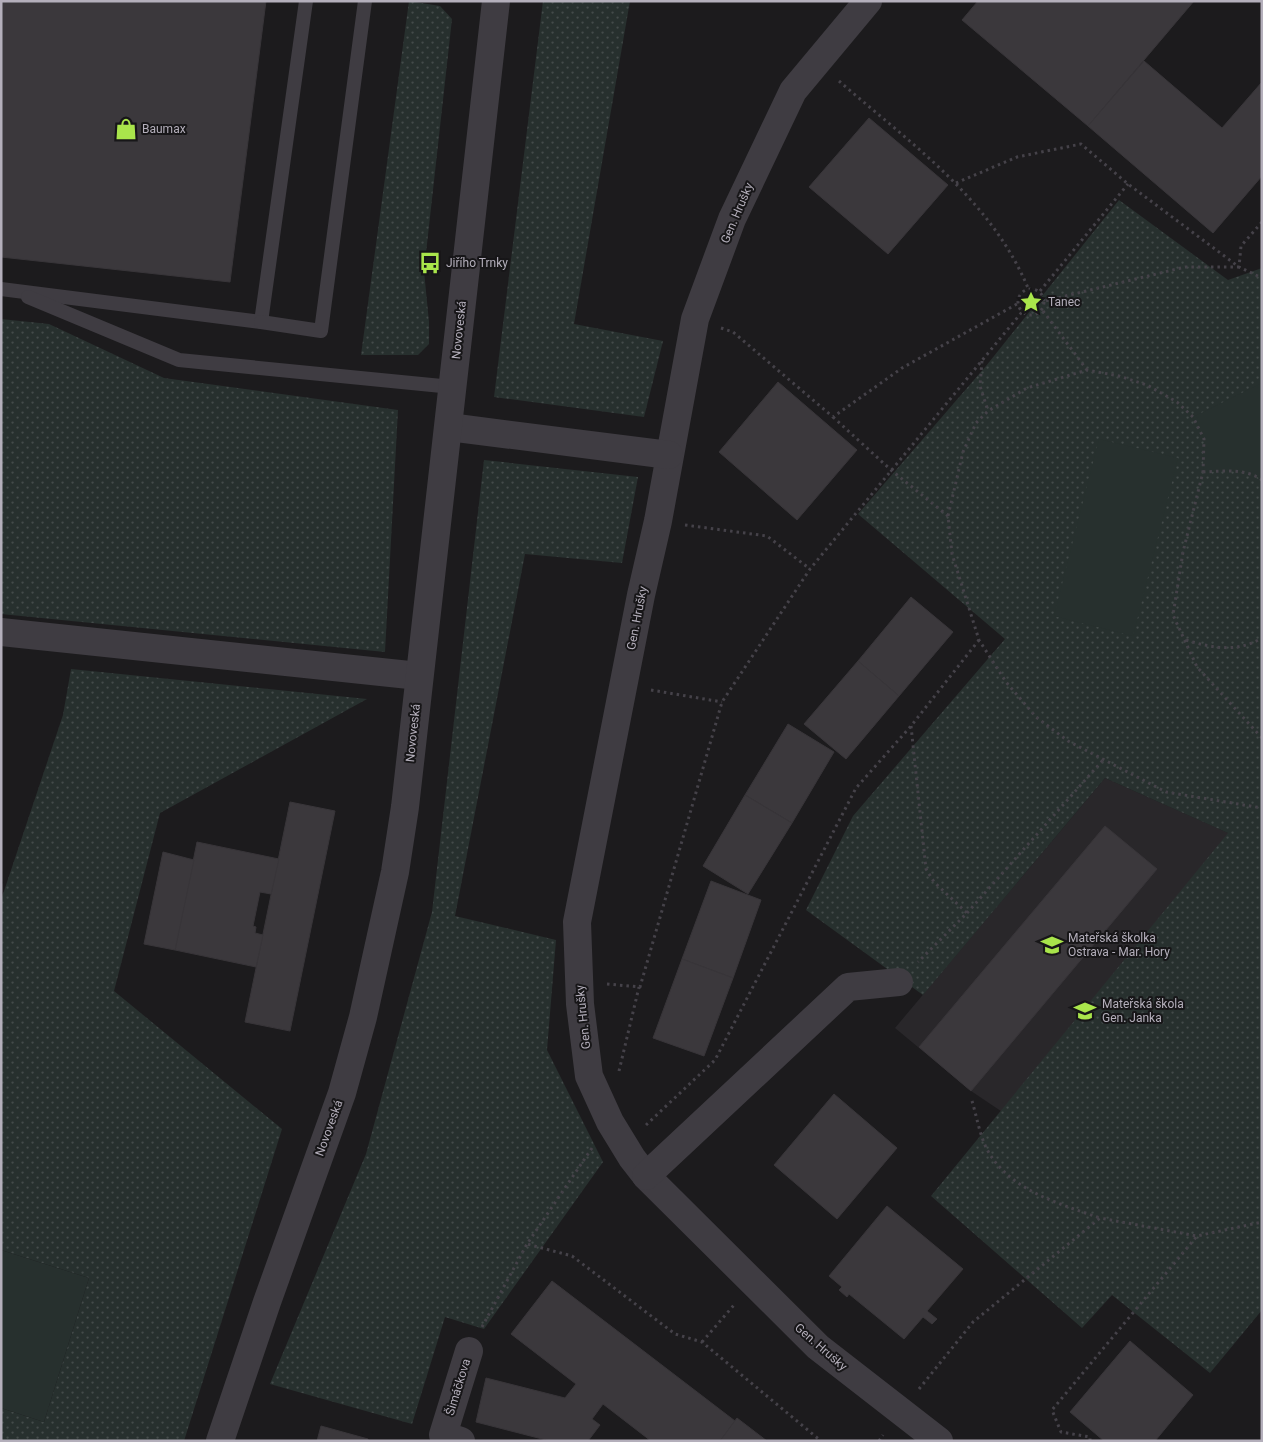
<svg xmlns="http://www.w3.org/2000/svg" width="1263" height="1442" font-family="Roboto,sans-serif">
<defs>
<pattern id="grass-dots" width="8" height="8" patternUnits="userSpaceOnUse" patternTransform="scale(1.25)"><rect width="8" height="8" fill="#27302e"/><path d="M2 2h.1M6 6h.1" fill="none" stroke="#444b4a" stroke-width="1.8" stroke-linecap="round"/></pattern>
</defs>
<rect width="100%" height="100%" fill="#1c1b1d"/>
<polygon fill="#29272a" points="1105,778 1262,848 1146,1208 971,1091 895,1028"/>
<g fill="url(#grass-dots)">
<polygon points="409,1 440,6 452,19 424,271 429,322 429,344 418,355 361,355"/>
<polygon points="543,1 630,1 574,324 663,341 644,417 494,397"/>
<polygon points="1119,200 1228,280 1262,268 1262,1310 1210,1373 1112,1295 1082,1328 931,1196 1228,833 1105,778 923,995 806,910 853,816 1005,639 858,514 986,366"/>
<polygon points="1,319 49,324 164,378 398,410 385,652 1,614"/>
<polygon points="484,460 638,477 622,563 525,554 455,916 556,940 547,1050 603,1162 484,1329 445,1317 412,1424 270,1384 366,1154 432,912"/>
<polygon points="71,669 367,699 160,813 114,991 282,1129 184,1441 1,1441 1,1408 44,1422 89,1278 1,1250 1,900 63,715"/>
</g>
<g fill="#27302e">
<path d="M1262,383V480C1245,468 1223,471 1203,472L1204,439L1193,417Z"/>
<polygon points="1099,439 1178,458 1133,636 1054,616"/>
<polygon points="1,1250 89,1278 44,1422 1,1408"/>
</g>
<g fill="#3b383c" stroke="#383539">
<polygon points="1,1 266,1 230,282 1,257"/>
<polygon points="978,1 1194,1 1088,126 962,20"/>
<polygon points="1144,61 1222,128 1262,82 1262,176 1213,233 1088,126"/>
<polygon points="869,118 948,185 888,254 809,187"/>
<polygon points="778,382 857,450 797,520 719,452"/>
<polygon points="911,597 953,632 899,696 858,661"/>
<polygon points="858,661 899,696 846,759 804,724"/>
<polygon points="788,724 834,752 792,823 745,795"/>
<polygon points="745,795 792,823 748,894 703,866"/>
<polygon points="290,802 335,811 290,1031 245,1022"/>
<polygon points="1105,826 1157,869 971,1091 919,1047"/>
<polygon points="197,842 279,859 271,894 260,892 253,926 256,927 255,933 263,935 256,967 175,950"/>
<polygon points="163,852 194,860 175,950 144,944"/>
<polygon points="711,881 761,900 733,978 682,959"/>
<polygon points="682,959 733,978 704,1056 653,1038"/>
<polygon points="834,1094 897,1148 837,1219 774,1165"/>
<polygon points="887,1206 963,1269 927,1311 937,1319 932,1324 923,1317 904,1339 849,1294 847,1297 839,1290 842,1287 829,1276"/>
<polygon points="552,1281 735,1421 720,1441 651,1441 603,1404 592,1419 600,1425 588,1441 550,1441 476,1422 486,1378 565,1398 576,1384 511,1334"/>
<polygon points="1130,1341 1193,1395 1155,1441 1104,1441 1070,1412"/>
<polygon points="737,1418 767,1441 720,1441"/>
<polygon points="321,1426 368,1439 368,1441 317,1441"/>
</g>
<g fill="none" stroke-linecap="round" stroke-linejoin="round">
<g stroke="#454249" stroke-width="3" stroke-dasharray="2.5 4" stroke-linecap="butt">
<path d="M839,81C910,143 991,199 1028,288"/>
<polyline points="956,183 1017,157 1081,144 1128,184 1239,267 1185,267 1045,301"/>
<polyline points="1262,222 1241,246 1239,267 1262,278"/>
<circle cx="1031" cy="302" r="13"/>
<polyline points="1040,291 1128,184"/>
<polyline points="1043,311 1087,370"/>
<polyline points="721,328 733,332 833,417 902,368 1017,304"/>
<polyline points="982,361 980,386 988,411"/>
<polyline points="833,417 891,470 948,516"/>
<path d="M1203,472C1223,471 1245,468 1262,480"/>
<polyline points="685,525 767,536 810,569"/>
<path d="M1186,640C1212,648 1237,653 1262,638"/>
<polyline points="651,690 722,702"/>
<polyline points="911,726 926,869 934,882 967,913 918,962"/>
<polyline points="1262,738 1197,667 1173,615 1183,552 1203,472 1204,439 1193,417 1177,402 1147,385 1119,376 1087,370 1027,388 988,411 976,423 963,452 948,516 952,554 979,640 1006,682 1036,717 1068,741 1166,792 1262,808"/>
<polyline points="967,913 1103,760"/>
<polyline points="607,984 640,987 722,702 810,569 1022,312"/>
<polyline points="619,1071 639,987"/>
<path d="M972,1101C977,1117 980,1138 989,1153C1012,1191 1060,1204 1100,1218"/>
<polyline points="646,1125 715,1060 856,788 911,726 979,640"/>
<polyline points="592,1148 527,1244 572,1256 675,1334 702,1342 821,1441"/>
<polyline points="482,1327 527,1244"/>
<polyline points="702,1342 734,1305"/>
<polyline points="919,1389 973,1322 1100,1218 1197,1236"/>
<polyline points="879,1441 883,1435"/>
<polyline points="1090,1441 1090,1437 1061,1432 1052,1410 1197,1236 1262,1222"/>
</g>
<g stroke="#3f3c42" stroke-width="14">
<polyline points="1,289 261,322 306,1"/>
<polyline points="28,297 179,360 452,387"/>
<polyline points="261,322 321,331 365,1"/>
</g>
<g stroke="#3f3c42" stroke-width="28">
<polyline points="868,1 793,91 732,219 695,319 658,521 641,595 577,922 580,1004 589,1076 610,1122 632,1158 646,1176 818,1347 939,1441"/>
<polyline points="449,427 669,455"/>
<polyline points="1,632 419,676"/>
<polyline points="646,1176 848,987 899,982"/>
<polyline points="461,1441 443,1435 469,1351"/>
</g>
<polyline stroke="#3f3c42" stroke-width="28" points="220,1441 267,1302 342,1093 363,1017 395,872 405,807 496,1"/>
</g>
<defs>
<g id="shop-bare" transform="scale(1.725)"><path d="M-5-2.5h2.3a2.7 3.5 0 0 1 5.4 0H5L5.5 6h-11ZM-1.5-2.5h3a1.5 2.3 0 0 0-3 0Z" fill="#a9e54b" stroke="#171618" stroke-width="2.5" paint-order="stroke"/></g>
<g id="bus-bare" transform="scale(1.725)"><path d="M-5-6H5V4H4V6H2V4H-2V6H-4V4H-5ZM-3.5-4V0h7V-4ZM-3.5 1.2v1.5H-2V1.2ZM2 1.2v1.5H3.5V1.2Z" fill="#a9e54b" stroke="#171618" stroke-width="2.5" paint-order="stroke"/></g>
<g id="sight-bare" transform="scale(1.725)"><path d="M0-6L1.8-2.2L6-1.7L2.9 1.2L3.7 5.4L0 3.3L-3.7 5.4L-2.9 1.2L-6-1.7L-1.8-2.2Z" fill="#a9e54b" stroke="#171618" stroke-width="2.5" paint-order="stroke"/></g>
<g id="school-bare" transform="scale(1.725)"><path d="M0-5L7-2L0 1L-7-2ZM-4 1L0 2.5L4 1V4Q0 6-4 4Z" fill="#a9e54b" stroke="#171618" stroke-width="2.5" paint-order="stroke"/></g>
</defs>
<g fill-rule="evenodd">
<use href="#shop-bare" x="126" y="129"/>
<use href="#bus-bare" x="430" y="263"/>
<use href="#sight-bare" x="1031" y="302"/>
<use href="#school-bare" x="1052" y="945"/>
<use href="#school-bare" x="1085" y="1011"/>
</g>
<g text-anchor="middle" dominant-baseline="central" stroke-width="4" stroke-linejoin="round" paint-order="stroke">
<g font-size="12" fill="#b4afbb" stroke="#171618" text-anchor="start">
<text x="142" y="129">Baumax</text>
<text x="446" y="263">Jiřího Trnky</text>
<text x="1048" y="302">Tanec</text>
<text x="1068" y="938">Mateřská školka<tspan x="1068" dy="14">Ostrava - Mar. Hory</tspan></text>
<text x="1102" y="1004">Mateřská škola<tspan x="1102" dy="14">Gen. Janka</tspan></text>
</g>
<g font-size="12" fill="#b4afbb" stroke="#171618">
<text transform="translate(737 213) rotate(-67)">Gen. Hrušky</text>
<text transform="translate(459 330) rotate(-84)">Novoveská</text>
<text transform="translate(637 618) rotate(-79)">Gen. Hrušky</text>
<text transform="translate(413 733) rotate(-84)">Novoveská</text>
<text transform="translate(583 1017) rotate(-96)">Gen. Hrušky</text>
<text transform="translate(329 1128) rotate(-70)">Novoveská</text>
<text transform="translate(821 1347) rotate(41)">Gen. Hrušky</text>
<text transform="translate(458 1387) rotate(-73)">Šimáčkova</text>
</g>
</g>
<rect width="1263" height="1442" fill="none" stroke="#b4afbb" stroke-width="5"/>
</svg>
